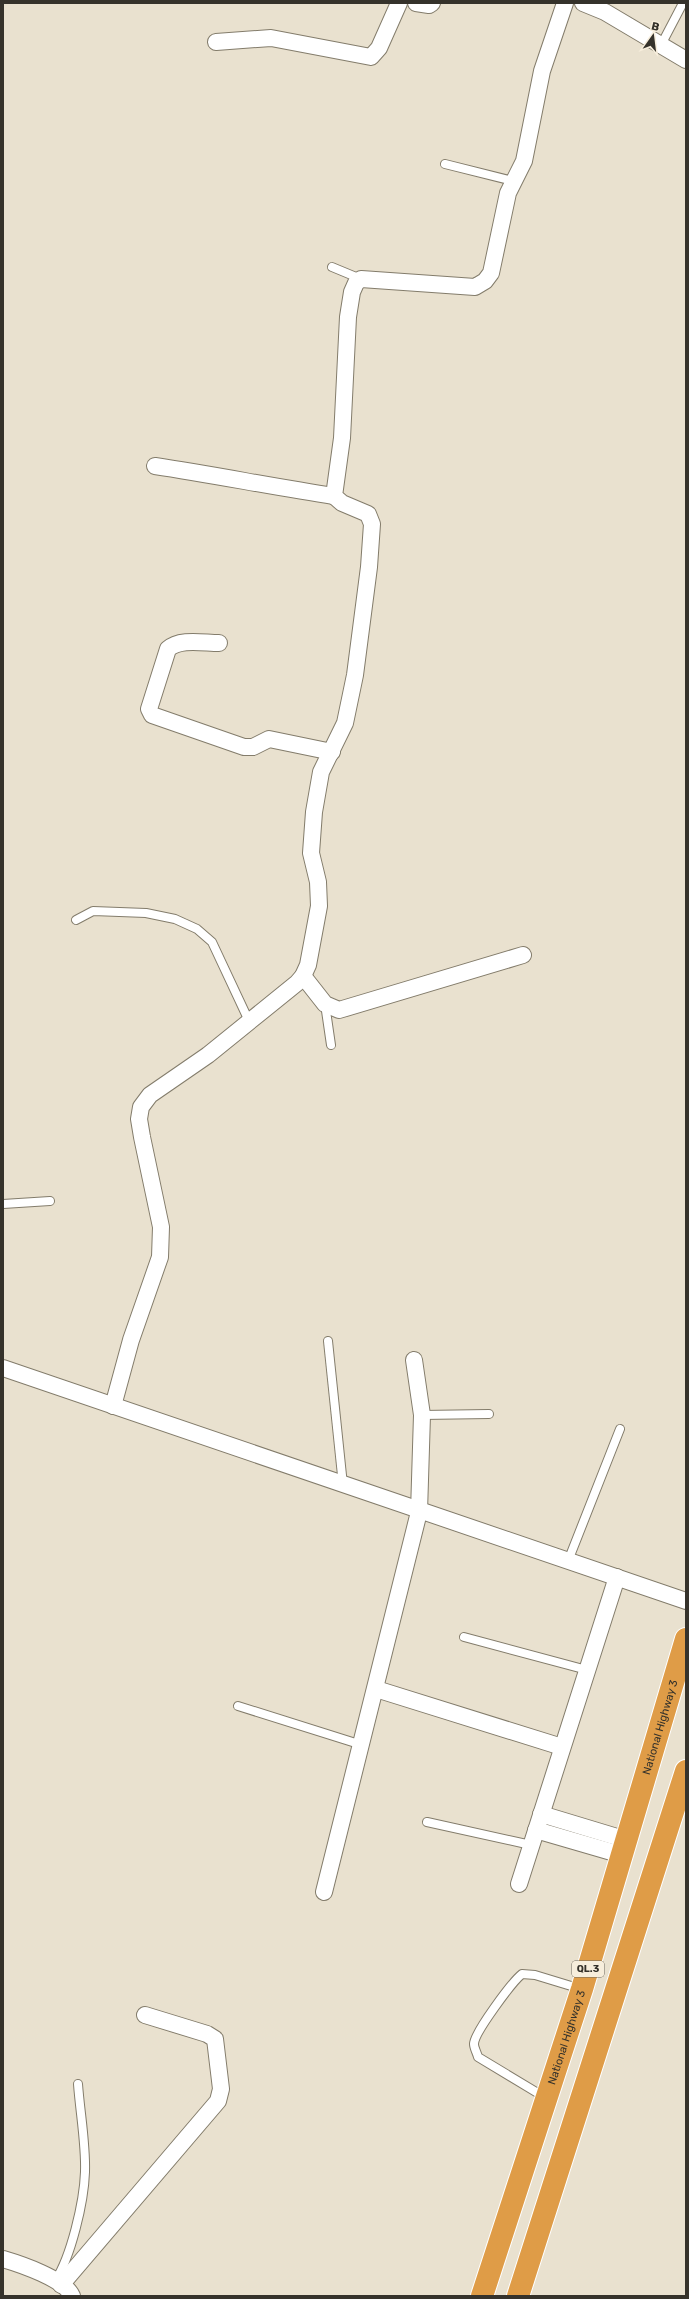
<svg xmlns="http://www.w3.org/2000/svg" width="689" height="2299" font-family="Rubik,sans-serif">
<rect width="100%" height="100%" fill="#e9e1cf"/>
<g fill="none" stroke-linecap="round" stroke-linejoin="round">
<g stroke="#837c6b" stroke-width="10">
<g id="service">
<polyline points="661,45 683,3"/>
<polyline points="445,164 513,181"/>
<polyline points="332,267 361,279"/>
<polyline points="76,920 93,911 146,913 175,919 197,929 212,942 249,1021"/>
<polyline points="325,1004 331,1045"/>
<polyline points="3,1204 50,1201"/>
<polyline points="328,1341 343,1485"/>
<polyline points="422,1415 489,1414"/>
<polyline points="568,1561 620,1429"/>
<polyline points="464,1637 587,1670"/>
<polyline points="238,1706 362,1745"/>
<polyline points="427,1822 531,1845"/>
<path d="M546,2098L478,2057C477,2053 474,2048 474,2044C474,2033 512,1982 522,1974L535,1975L581,1989"/>
<path d="M55,2281C71,2257 84,2202 85,2172C86,2144 80,2112 78,2084"/>
</g>
</g>
<g stroke="#837c6b" stroke-width="18">
<g id="minor">
<polyline points="416,3 429,5 432,3"/>
<polyline points="583,3 605,12 686,60"/>
<polyline points="216,42 271,38 371,57 379,48 399,3"/>
<path d="M155,466C215,475 274,487 334,496"/>
<path d="M219,643C203,643 180,638 168,649L149,709L152,715L244,747H253L269,739L332,752"/>
<polyline points="303,976 325,1004 339,1010 523,955"/>
<polyline points="3,1368 686,1601"/>
<polyline points="113,1406 131,1340 160,1257 161,1227 142,1137 139,1119 141,1107 150,1095 208,1055 297,983 303,976 308,965 319,906 318,882 311,853 314,812 321,772 345,723 355,675 369,567 372,524 368,514 342,503 334,496 342,438 348,317 352,292 356,283 361,279 475,287 485,281 491,273 508,193 524,161 542,71 565,3"/>
<polyline points="376,1689 562,1747"/>
<polyline points="541,1814 627,1840"/>
<polyline points="536,1830 622,1855"/>
<polyline points="519,1884 617,1577"/>
<polyline points="324,1892 419,1512 422,1415 414,1360"/>
<path d="M3,2259C20,2264 65,2279 72,2296"/>
<polyline points="61,2285 218,2101 221,2089 215,2039 207,2034 145,2015"/>
</g>
</g>
<g stroke="#fff" stroke-width="24">
<g id="trunk">
<path id="s1" d="M482,2296L582,1989L686,1639"/>
<polyline points="518,2296 686,1771"/>
</g>
</g>
<use href="#service" stroke="#fff" stroke-width="8"/>
<use href="#minor" stroke="#fff" stroke-width="16"/>
<use href="#trunk" stroke="#df9c47" stroke-width="22"/>
</g>
<g text-anchor="middle" dominant-baseline="central" stroke-width="3" stroke-linejoin="round" paint-order="stroke">
<rect fill="#f7eedc" stroke="#6f6a60" stroke-width="1" x="572" y="1961" width="32" height="16" rx="3"/>
<g font-size="10" font-weight="bold" fill="#35322b">
<text x="588" y="1969">QL.3</text>
</g>
<g font-size="11" fill="#35322b" stroke="#f7eedc">
<text stroke="none"><textPath href="#s1" startOffset="596">National Highway 3</textPath></text>
<text stroke="none"><textPath href="#s1" startOffset="272">National Highway 3</textPath></text>
</g>
</g>
<rect width="689" height="2299" fill="none" stroke="#35322b" stroke-width="8"/>
<g transform="translate(653 36) rotate(14)" stroke="#f7eedc" stroke-width="3" paint-order="stroke">
<path d="M0-3L7 15L0 10L-7 15Z" fill="#35322b"/>
<text y="-6" font-size="11" font-weight="bold" text-anchor="middle" fill="#35322b">B</text>
</g>
</svg>
